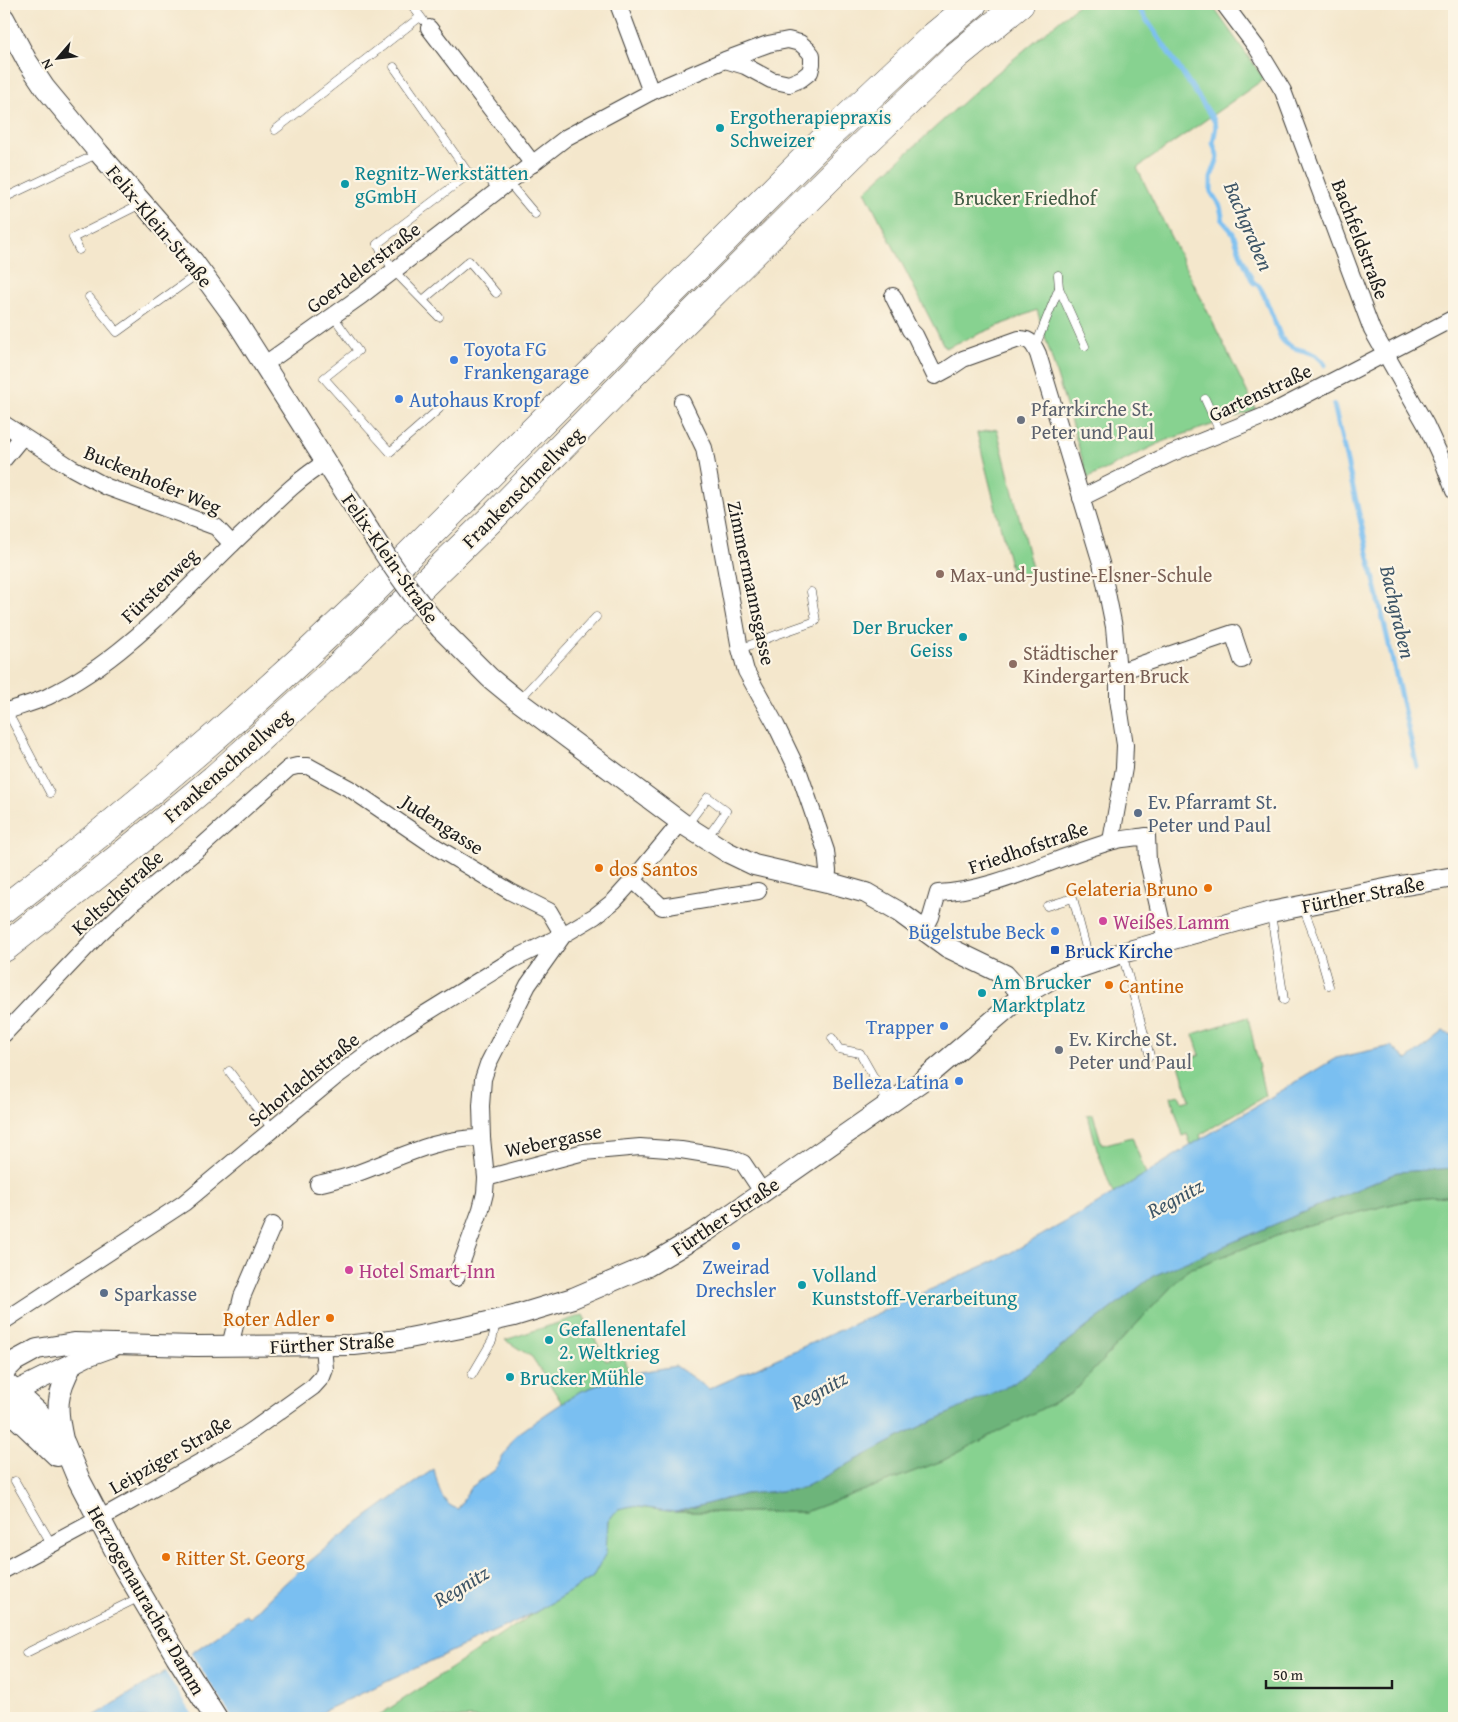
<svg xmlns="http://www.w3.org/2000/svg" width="1458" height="1722" font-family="'Gentium Book Plus',serif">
<rect width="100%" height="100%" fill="#fcf5e5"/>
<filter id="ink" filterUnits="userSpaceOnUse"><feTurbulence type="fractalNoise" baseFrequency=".02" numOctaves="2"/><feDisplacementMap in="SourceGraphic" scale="10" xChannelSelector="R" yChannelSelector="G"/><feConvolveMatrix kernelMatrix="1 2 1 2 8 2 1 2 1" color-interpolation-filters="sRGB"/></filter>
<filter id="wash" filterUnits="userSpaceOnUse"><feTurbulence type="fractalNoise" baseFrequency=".0096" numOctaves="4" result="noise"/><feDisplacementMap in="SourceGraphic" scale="20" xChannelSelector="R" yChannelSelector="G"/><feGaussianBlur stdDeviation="1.12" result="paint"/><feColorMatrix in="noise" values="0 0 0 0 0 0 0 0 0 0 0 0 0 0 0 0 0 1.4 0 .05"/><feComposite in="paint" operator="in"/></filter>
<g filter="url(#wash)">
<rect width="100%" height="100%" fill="#f4e7cc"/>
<g fill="#87d290" stroke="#527756">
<polygon points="1079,4 1211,4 1264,79 1137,168 1256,410 1164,441 1088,478 1037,310 945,348 865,191 972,94"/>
<polygon points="997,429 1033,572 1013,577 977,433"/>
<polygon points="1248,1017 1265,1096 1200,1135 1201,1139 1191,1145 1187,1134 1183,1136 1171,1097 1179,1095 1182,1102 1190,1100 1178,1061 1200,1055 1193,1034"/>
<polygon points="1093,1114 1102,1145 1132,1137 1146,1174 1113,1194 1097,1149 1089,1119 1086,1115"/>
<polygon points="1454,1195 1454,1718 375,1718 536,1612 592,1578 605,1553 608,1521 618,1509 632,1506 675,1512 805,1512 942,1461 1072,1393 1187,1270 1300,1227 1409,1200"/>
<polygon points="583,1315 606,1361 624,1356 629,1374 579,1392 562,1403 532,1357 505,1340"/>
</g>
<polygon fill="#6db47a" stroke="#44684b" points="1454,1168 1454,1195 1409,1200 1300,1227 1187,1270 1072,1393 942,1461 805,1512 675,1512 745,1494 801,1489 913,1430 1014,1383 1153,1276 1398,1172"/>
<path fill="#7abff1" stroke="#4b6e86" d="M1443,1032L1454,1036V1168L1398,1172L1153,1276L1014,1383L913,1430L801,1489L745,1494L675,1512L632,1506L618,1509L608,1521L606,1553L592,1578L536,1612L326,1710L316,1718H91L163,1673L246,1615L250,1618C304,1560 369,1514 434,1469C438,1485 440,1504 458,1509L470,1488L495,1470L515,1436L546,1414L579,1392L629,1374L676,1366L709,1389L1003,1257L1094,1206L1201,1139L1336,1058L1391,1046L1407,1060Z"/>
<polygon fill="#f4e7cc" points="190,1652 233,1718 195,1718 164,1670"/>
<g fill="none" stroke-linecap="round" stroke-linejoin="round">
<g stroke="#7abff1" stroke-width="5">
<path d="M1136,4L1214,120L1216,126L1213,143L1218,158L1211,177V192L1220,206L1223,221L1233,233L1242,258L1253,282L1259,286L1264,295L1281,338C1292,354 1315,347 1325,365"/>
<polyline points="1334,405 1417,767"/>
</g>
</g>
</g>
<g filter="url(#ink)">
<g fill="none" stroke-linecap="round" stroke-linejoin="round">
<g stroke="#3c3a36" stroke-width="9">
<g id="service">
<polyline points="411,4 423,20"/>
<polyline points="394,67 469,174 487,176 498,191"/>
<polyline points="275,130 420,17"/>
<polyline points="509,183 535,214"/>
<polyline points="4,198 97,154"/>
<polyline points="79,250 73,238 141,204"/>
<polyline points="1058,275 1059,288 1085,346"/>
<polyline points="89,297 117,332 200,272"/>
<polyline points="423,300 469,261 496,293"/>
<polyline points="333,316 358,351 324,378 390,452 439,409"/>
<polyline points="439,317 394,271 377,244 469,174"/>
<polyline points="1035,347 1059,288"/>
<polyline points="1205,399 1221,434"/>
<polyline points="740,649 776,635 816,621 811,592"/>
<polyline points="518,701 596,617"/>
<polyline points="7,711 50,793"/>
<polyline points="686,826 708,797 726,811 707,838"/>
<polyline points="1047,906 1073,898 1090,963"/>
<polyline points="1303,907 1316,941 1329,986"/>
<polyline points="1271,914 1284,1000"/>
<polyline points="1122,953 1150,1056"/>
<polyline points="832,1038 839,1049 860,1053 889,1104"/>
<polyline points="229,1071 273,1130"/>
<polyline points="472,1375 492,1341 496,1322"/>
<polyline points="15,1481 51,1543"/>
<polyline points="26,1653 140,1597"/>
</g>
</g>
<g stroke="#3c3a36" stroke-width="18">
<g id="minor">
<polyline points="618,4 651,92"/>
<polyline points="1224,4 1257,48 1283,91 1372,330 1426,425 1444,464 1454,491"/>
<polyline points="429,28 533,164"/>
<path d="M893,296L910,330L915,335L935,376L948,369L963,359L1019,339C1030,338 1034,345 1038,354L1101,563L1114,627L1118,672V699L1125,745L1124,768L1111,841"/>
<polyline points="265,364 361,296 567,137 651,92 725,60 768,44 788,40 800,43 808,50 812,55 812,64 810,72 801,79 789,84 771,80 745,66 725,60"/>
<polyline points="682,402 704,448 740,649 746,671 776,725 800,775 826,851 828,871 827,882"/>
<polyline points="4,424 72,468 107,487 216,527 232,544"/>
<polyline points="4,459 22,437"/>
<polyline points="1081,498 1170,454 1269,414 1454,318"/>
<polyline points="1118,672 1233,633 1242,660"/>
<path d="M4,712C18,707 33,703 47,697C126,660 185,588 248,529C273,505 296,480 326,462"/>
<polyline points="633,880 662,907 758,891"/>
<path d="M924,931L931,917L938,893C998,890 1052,858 1110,842C1122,838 1135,838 1147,836L1148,862L1166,941"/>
<polyline points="4,1034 97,936 132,903 201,847 289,768 297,766 308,766 352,790 436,847 511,892 549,911 563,935"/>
<polyline points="486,1178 584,1152 640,1147 681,1150 731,1158 743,1163 763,1193"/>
<path d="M318,1184C330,1181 343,1178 355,1174C397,1159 436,1137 482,1138"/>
<polyline points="456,1278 481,1209 485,1193 486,1178 482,1138 481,1106 483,1079 488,1064 528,985 562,937"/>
<polyline points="4,1321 184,1203 334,1078 402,1028 512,960 563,935 595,916 614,901 633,880 681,822"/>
<polyline points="230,1346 242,1297 273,1225"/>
<polyline points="4,1570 110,1513 232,1444 253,1430 313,1387 322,1377 325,1369 323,1346"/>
</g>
</g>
<g stroke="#3c3a36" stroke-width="22">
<g id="tertiary">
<polyline points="4,18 27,61 45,88 99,153 193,261 231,313 369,530"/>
<polyline points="441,629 490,678 518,701 686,826 727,852 754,865 827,882 866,893 899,912 947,947 1005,975 1023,995"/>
<polyline points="4,1372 15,1361 37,1349 74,1343 195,1346 354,1345 399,1340 466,1327 514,1316 573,1298 648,1266 707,1231 922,1081 1023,995 1060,974 1122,953 1271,912 1400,886 1454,877"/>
<polyline points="4,1397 87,1356 112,1347"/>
<path d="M64,1444C56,1409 55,1395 73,1363"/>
</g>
</g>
<g stroke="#3c3a36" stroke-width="24">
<g id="secondary">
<polyline points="4,1382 39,1414 64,1444 79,1480 125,1568 177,1656 216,1718"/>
<polyline points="4,1409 18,1418 57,1455"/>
</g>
</g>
<g stroke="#3c3a36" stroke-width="29">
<g id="motorway">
<path d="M4,909C129,813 249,711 363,601L831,133L934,36L973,4"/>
<polyline points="4,948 126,852 214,779 334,671 494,516 669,337 851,156 956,56 1020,4"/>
</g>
</g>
<use href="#service" stroke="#fff" stroke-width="8"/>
<use href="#minor" stroke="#fff" stroke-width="16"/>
<use href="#tertiary" stroke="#fff" stroke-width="20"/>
<use href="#secondary" stroke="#fff" stroke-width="22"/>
<use href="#motorway" stroke="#fff" stroke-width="28"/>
<g stroke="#3c3a36" stroke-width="22" stroke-linecap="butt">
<path id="tertiary-bridge" d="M369,530C391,565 414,598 441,629"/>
</g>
<use href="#tertiary-bridge" stroke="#fff" stroke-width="20"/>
</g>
</g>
<g fill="#0f9aa8" stroke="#fcf5e5" stroke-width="2">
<circle cx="720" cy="128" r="5"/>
<circle cx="345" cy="184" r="5"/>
<circle cx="963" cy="637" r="5"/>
<circle cx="982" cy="993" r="5"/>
<circle cx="802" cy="1285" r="5"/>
<circle cx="549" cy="1340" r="5"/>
<circle cx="510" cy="1377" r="5"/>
</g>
<g fill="#3f7fe0" stroke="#fcf5e5" stroke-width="2">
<circle cx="454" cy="360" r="5"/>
<circle cx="399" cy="399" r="5"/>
<circle cx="1055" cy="931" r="5"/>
<circle cx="944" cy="1026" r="5"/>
<circle cx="959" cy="1081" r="5"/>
<circle cx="736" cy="1246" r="5"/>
</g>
<g fill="#6b7280" stroke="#fcf5e5" stroke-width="2">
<circle cx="1021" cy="420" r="5"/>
<circle cx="1059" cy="1050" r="5"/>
</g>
<g fill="#8d6e63" stroke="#fcf5e5" stroke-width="2">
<circle cx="940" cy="574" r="5"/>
<circle cx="1013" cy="664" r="5"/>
</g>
<g fill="#5c6f8a" stroke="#fcf5e5" stroke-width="2">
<circle cx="1138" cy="813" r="5"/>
<circle cx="104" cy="1293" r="5"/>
</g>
<g fill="#e8710a" stroke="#fcf5e5" stroke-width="2">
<circle cx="599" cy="868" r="5"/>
<circle cx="1208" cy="888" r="5"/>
<circle cx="1109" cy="985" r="5"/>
<circle cx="330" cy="1318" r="5"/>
<circle cx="166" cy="1557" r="5"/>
</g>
<g fill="#d1479c" stroke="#fcf5e5" stroke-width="2">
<circle cx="1103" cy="921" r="5"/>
<circle cx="349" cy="1270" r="5"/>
</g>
<rect fill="#1a4fb4" stroke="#fcf5e5" stroke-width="2" x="1050" y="945" width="10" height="10" rx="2.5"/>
<g text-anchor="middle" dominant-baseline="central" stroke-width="4.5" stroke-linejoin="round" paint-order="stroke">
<g font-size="20" fill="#0d838f" stroke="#fcf5e5" text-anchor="start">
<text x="730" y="116">Ergotherapiepraxis<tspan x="730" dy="23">Schweizer</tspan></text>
<text x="355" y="172">Regnitz-Werkstätten<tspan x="355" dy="23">gGmbH</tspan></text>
<text x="953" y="626" text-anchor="end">Der Brucker<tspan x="953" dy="23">Geiss</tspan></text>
<text x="992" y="981">Am Brucker<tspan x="992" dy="23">Marktplatz</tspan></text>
<text x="812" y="1274">Volland<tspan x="812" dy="23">Kunststoff-Verarbeitung</tspan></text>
<text x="559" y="1328">Gefallenentafel<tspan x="559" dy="23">2. Weltkrieg</tspan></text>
<text x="520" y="1377">Brucker Mühle</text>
</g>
<g font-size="20" fill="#415c45" stroke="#fcf5e5">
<text x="1025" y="197">Brucker Friedhof</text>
</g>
<g font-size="20" fill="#1c1c1c" stroke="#fcf5e5">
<text transform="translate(160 226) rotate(50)">Felix-Klein-Straße</text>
<text transform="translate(1361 239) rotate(69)">Bachfeldstraße</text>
<text transform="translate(363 267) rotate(-37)">Goerdelerstraße</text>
<text transform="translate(1260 392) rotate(-25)">Gartenstraße</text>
<text transform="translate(153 479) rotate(23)">Buckenhofer Weg</text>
<text transform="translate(522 487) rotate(-45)">Frankenschnellweg</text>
<text transform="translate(391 558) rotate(55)">Felix-Klein-Straße</text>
<text transform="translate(752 583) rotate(78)">Zimmermannsgasse</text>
<text transform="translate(159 585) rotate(-44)">Fürstenweg</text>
<text transform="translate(227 765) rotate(-41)">Frankenschnellweg</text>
<text transform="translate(443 824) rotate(33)">Judengasse</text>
<text transform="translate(1028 847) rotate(-19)">Friedhofstraße</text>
<text transform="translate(117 892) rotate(-42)">Keltschstraße</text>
<text transform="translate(1363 894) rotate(-11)">Fürther Straße</text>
<text transform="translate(303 1079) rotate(-39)">Schorlachstraße</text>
<text transform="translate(553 1140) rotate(-12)">Webergasse</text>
<text transform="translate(725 1216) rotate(-34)">Fürther Straße</text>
<text transform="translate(332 1343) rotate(-3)">Fürther Straße</text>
<text transform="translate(170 1454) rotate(-30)">Leipziger Straße</text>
<text transform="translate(147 1600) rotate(60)">Herzogenauracher Damm</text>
</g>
<g font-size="20" fill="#366cbe" stroke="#fcf5e5" text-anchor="end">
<text x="464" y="348" text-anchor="start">Toyota FG<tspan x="464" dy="23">Frankengarage</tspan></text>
<text x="409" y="399" text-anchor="start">Autohaus Kropf</text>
<text x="1045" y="931">Bügelstube Beck</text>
<text x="934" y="1026">Trapper</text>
<text x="949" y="1081">Belleza Latina</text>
<text x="736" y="1266" text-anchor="middle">Zweirad<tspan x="736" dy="23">Drechsler</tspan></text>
</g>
<g font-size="20" fill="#5b616d" stroke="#fcf5e5" text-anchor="start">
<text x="1031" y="408">Pfarrkirche St.<tspan x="1031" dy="23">Peter und Paul</tspan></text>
<text x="1069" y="1038">Ev. Kirche St.<tspan x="1069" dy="23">Peter und Paul</tspan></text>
</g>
<g font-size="20" fill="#785e54" stroke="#fcf5e5" text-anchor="start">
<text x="950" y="574">Max-und-Justine-Elsner-Schule</text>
<text x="1023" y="652">Städtischer<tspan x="1023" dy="23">Kindergarten Bruck</tspan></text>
</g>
<g font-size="20" fill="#4e5e75" stroke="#fcf5e5" text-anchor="start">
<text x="1148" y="801">Ev. Pfarramt St.<tspan x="1148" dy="23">Peter und Paul</tspan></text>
<text x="114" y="1293">Sparkasse</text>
</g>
<g font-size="20" fill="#c56008" stroke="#fcf5e5" text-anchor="start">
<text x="609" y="868">dos Santos</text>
<text x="1198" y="888" text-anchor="end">Gelateria Bruno</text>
<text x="1119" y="985">Cantine</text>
<text x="320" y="1318" text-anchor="end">Roter Adler</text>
<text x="176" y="1557">Ritter St. Georg</text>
</g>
<g font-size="20" fill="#b23c85" stroke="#fcf5e5" text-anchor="start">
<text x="1113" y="921">Weißes Lamm</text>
<text x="359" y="1270">Hotel Smart-Inn</text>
</g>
<g font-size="20" fill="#164399" stroke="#fcf5e5" text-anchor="start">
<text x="1065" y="950">Bruck Kirche</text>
</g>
<g font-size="21" font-style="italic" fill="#3d5567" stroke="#fcf5e5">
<text transform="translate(1249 226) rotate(67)">Bachgraben</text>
<text transform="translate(1398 612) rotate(77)">Bachgraben</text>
<text transform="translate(1175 1198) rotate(-28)">Regnitz</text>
<text transform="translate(819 1390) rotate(-28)">Regnitz</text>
<text transform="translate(461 1586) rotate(-31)">Regnitz</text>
</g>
</g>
<rect width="1458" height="1722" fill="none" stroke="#fcf5e5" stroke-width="20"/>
<g transform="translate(58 58) rotate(242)" stroke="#fcf5e5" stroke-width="4" paint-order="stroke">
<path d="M0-4L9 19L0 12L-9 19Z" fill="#1c1c1c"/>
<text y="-8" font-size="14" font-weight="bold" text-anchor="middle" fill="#1c1c1c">N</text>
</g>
<path d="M1266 1680v8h126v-8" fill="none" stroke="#1c1c1c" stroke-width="2.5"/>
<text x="1273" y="1680" font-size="15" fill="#1c1c1c" stroke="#fcf5e5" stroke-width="4" paint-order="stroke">50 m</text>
</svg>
